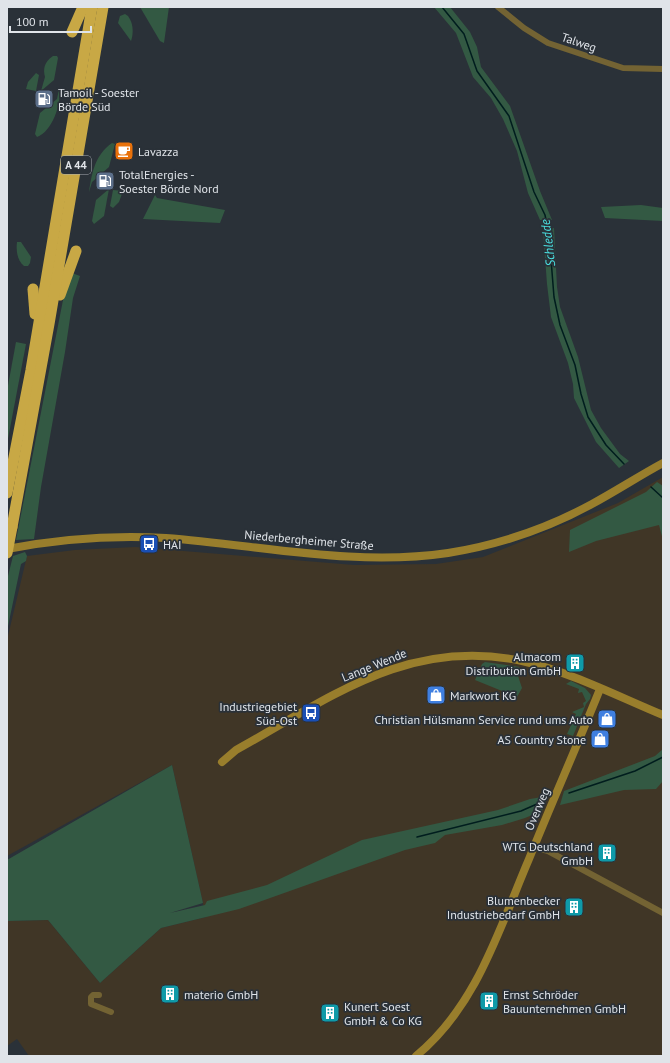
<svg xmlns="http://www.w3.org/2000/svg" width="670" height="1063" font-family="'PT Sans',sans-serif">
<rect width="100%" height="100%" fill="#2a3138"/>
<polygon fill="#403626" points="663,477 663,1056 29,1056 17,1039 7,1046 7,921 48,920 100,983 161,928 206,917 172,765 7,856 7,640 27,556 75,550 135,547 354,565 436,564 483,557 618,503"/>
<g fill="#335943">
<polygon points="140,7 169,7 164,43 160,41"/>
<polygon points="434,7 450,7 470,32 477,47 481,67 510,106 540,191 552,220 540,220 528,193 517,151 503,119 491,98 473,77 456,33"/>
<path d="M125,14L128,16C133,23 134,32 131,41L118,23L120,16Z"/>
<path d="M53,56H57L58,58L54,80L41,91L45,77C43,69 44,62 53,56Z"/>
<polygon points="36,73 39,75 36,91 26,89 28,82"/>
<path d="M59,89C62,103 52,132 37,137L35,134L40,113L57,99Z"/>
<path d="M112,143L115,144L109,167L92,182L89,192C92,172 95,155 112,143Z"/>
<polygon points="109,189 104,216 94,224 92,221 96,200"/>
<polygon points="113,190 123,191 119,202 113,208 110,206"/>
<polygon points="155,195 157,198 225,210 220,223 143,219"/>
<polygon points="641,205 663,208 663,221 605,218 601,207"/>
<polygon points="554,228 557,287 560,307 578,357 591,410 601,428 620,454 629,461 619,468 596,442 574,398 573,384 568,363 551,317 547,284 543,230"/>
<path d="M17,242H21L31,257L30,263L28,266H24C17,260 16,251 17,242Z"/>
<polygon points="72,273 80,276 73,298 65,352 41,487 34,539 16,540 64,295"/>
<polygon points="16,342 26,344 7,444 7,391"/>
<polygon points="657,482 663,486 663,540 659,525 596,541 569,552 570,530 646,492"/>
<polygon points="25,552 27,556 26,561 21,564 7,631 7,580 13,556"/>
<polygon points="485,662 520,667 516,670 522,688 517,697 475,680 482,664"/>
<polygon points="571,681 585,688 591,695 590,699 586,704 573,736 567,734 576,714 572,712 584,707 583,703 586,701 582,692 578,693 579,689 566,684"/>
<polygon points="663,749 663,781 656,789 624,790 560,805 564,791 655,756"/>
<polygon points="172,765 203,903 170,913 205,905 207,901 267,885 362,840 498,810 530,799 548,796 542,811 525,818 502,825 445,835 435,843 405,850 239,909 161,928 100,983 48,920 7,921 7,860"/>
</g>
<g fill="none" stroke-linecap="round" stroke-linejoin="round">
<g stroke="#001d1e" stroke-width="1.5">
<polyline points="442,7 464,34 477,71 509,116 534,192 545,215 549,234 554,297 560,325 575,365 581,394 588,417 606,445 624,464"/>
<polyline points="651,487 663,498"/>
<polyline points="569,793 635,771 663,757"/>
<polyline points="417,837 521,811 537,804"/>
</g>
<g stroke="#736333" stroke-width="6">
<polyline points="498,7 524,28 548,43 623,68 663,69"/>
<polyline points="534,847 548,851 663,913"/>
<polyline points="99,995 93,995 91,997 91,1004 111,1012"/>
</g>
<g stroke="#997e2c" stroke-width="8">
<path d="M7,549C59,539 113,535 166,538C260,545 354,567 448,553C498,545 548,528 592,504C616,491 639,476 663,463"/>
<path d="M222,762L236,750C330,698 408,637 522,661C571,672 617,696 663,715"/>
<path d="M416,1056C477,1006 499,929 529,859C552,802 577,746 600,689"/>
</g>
<g stroke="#c8a845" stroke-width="11">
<polyline points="72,32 83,7"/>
<polyline points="33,289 35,314"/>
<polyline points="60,295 76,251"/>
<polyline points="7,493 31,370 92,7"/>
<polyline points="12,527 49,324 103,7"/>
</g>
<polyline stroke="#c8a845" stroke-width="11" points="7,553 12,527"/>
</g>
<defs>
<g id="fuel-square" transform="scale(1)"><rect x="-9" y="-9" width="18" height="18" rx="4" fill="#5c6f8a" stroke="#2a3138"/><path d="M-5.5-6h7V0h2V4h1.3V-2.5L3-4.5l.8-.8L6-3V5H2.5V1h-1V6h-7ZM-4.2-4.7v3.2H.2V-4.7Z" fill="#fff"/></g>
<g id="cafe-square" transform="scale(1)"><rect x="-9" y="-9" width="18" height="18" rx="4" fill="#e8710a" stroke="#2a3138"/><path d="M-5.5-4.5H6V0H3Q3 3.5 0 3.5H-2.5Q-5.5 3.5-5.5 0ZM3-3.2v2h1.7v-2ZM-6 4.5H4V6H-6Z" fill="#fff"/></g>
<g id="bus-square" transform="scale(1)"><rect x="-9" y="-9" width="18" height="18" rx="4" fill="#1a4fb4" stroke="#2a3138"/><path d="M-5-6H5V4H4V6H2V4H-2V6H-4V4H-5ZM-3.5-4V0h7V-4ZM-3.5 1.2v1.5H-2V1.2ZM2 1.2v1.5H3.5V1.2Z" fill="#fff"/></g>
<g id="building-square" transform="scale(1)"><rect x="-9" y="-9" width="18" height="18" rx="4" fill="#0f9aa8" stroke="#2a3138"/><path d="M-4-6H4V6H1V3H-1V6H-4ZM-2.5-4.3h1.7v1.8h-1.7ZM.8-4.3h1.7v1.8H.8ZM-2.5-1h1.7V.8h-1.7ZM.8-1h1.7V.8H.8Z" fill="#fff"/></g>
<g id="shop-square" transform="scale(1)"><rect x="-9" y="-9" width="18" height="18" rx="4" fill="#3f7fe0" stroke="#2a3138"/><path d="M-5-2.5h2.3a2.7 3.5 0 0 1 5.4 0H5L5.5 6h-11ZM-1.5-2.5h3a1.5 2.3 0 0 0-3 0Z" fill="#fff"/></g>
</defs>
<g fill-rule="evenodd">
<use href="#fuel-square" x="44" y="99"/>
<use href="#cafe-square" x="124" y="151"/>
<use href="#fuel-square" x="105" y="181"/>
<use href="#bus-square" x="149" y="544"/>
<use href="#building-square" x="575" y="663"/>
<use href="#shop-square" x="436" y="695"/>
<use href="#bus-square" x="311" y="713"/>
<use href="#shop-square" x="607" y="719"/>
<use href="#shop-square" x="600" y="739"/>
<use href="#building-square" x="607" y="853"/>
<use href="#building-square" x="574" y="907"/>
<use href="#building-square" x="170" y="994"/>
<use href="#building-square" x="489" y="1001"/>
<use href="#building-square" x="330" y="1013"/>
</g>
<g text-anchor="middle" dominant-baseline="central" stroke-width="3.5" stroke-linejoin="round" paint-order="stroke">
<rect fill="#2a3138" stroke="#a9aeb4" stroke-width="1" x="61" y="156" width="30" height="18" rx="3"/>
<g font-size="11" font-weight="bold" fill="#e0e4e9">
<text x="76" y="165">A 44</text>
</g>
<g font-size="12" fill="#e0e4e9" stroke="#2a3138">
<text transform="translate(579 42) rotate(19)">Talweg</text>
<text transform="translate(309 540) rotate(5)">Niederbergheimer Straße</text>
<text transform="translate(374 665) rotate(-22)">Lange Wende</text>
<text transform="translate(537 809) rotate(-67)">Overweg</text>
</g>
<g font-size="12" fill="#e0e4e9" stroke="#2a3138" text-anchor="start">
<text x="58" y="92">Tamoil - Soester<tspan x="58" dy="14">Börde Süd</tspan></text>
<text x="138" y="151">Lavazza</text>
<text x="119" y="174">TotalEnergies -<tspan x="119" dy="14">Soester Börde Nord</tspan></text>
<text x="163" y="544">HAI</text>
<text x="561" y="656" text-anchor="end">Almacom<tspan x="561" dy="14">Distribution GmbH</tspan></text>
<text x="450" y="695">Markwort KG</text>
<text x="297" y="706" text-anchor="end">Industriegebiet<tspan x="297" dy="14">Süd-Ost</tspan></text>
<text x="593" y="719" text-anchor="end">Christian Hülsmann Service rund ums Auto</text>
<text x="586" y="739" text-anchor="end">AS Country Stone</text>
<text x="593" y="846" text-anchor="end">WTG Deutschland<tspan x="593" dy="14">GmbH</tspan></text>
<text x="560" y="900" text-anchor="end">Blumenbecker<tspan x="560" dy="14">Industriebedarf GmbH</tspan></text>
<text x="184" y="994">materio GmbH</text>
<text x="503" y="994">Ernst Schröder<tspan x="503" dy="14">Bauunternehmen GmbH</tspan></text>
<text x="344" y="1006">Kunert Soest<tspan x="344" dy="14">GmbH &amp; Co KG</tspan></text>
</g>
<g font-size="13" font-style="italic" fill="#4ae0e1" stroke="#2a3138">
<text transform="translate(548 243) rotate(-97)">Schledde</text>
</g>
</g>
<rect width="670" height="1063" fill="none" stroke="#e0e4e9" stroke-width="16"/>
<path d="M10 26v6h81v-6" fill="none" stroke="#e0e4e9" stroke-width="2"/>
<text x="16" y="26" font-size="12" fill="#e0e4e9" stroke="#2a3138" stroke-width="3" paint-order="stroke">100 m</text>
</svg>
